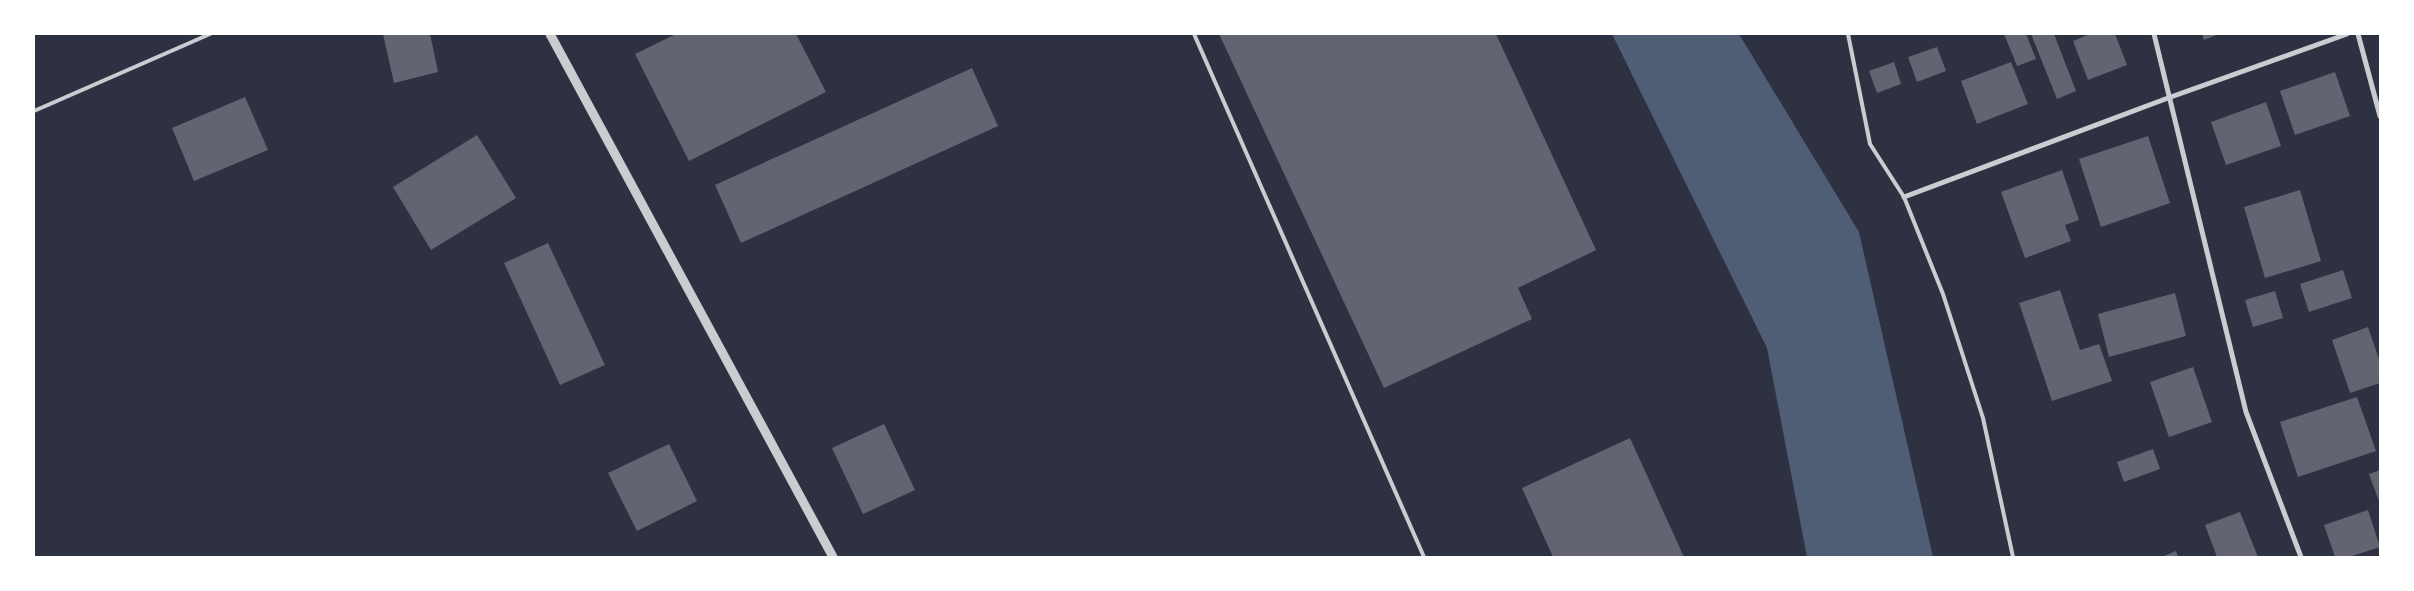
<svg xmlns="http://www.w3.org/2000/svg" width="2414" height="591" font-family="'Times New Roman',serif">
<rect width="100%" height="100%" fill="#2d3142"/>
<polygon fill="#4f5d75" points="1612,34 1739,34 1859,232 1933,557 1807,557 1767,348"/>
<g fill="#626471">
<polygon points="383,34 430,34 438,72 394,83"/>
<polygon points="676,34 796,34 826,92 689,161 635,54"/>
<polygon points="1219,34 1496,34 1596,250 1518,288 1532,319 1384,388"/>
<polygon points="2004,34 2026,34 2036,59 2017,66"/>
<polygon points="2031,34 2054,34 2076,91 2057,99"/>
<polygon points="2090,34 2115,34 2127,65 2088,80 2073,41"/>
<polygon points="2202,34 2219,34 2204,40"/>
<polygon points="1937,47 1946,71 1917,82 1908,57"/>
<polygon points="1894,62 1901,84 1877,93 1869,71"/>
<polygon points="2011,62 2028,104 1977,124 1961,81"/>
<polygon points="972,68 998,126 741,243 715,185"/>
<polygon points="2335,72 2350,116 2295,135 2280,91"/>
<polygon points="245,97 268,150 194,181 172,128"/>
<polygon points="2266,102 2281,146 2226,165 2211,122"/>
<polygon points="477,135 516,198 431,250 393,187"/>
<polygon points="2148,136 2170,203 2101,227 2079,159"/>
<polygon points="2062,170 2079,220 2065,225 2071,241 2025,258 2001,192"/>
<polygon points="2300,190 2321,261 2265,278 2244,207"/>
<polygon points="548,243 605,365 560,385 504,263"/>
<polygon points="2343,270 2352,298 2309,312 2300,284"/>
<polygon points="2060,290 2080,350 2099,344 2112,381 2052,401 2019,303"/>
<polygon points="2275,291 2283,318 2253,327 2245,300"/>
<polygon points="2175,293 2186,336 2109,357 2098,314"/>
<polygon points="2368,327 2380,362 2380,383 2350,393 2332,340"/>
<polygon points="2193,367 2212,422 2169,437 2150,382"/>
<polygon points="2357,397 2376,451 2298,477 2280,422"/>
<polygon points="884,424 915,490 863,514 832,448"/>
<polygon points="1630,438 1684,557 1553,557 1522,488"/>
<polygon points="669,444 697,501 637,531 608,473"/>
<polygon points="2153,449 2160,469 2124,482 2117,462"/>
<polygon points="2380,470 2380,504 2369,474"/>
<polygon points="2368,510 2380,547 2349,557 2335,557 2324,525"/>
<polygon points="2240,512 2258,557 2217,557 2205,525"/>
<polygon points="2176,551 2178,557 2161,557"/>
</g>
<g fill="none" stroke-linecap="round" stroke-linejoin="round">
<g stroke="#caccd0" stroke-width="4">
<polyline points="1194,34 1424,557"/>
<polyline points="1848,34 1870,144 1904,197 1943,294 1983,418 2013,557"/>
<polyline points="34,111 210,34"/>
</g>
<g stroke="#caccd0" stroke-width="5">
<polyline points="2154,34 2246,412 2301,557"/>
<polyline points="2358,34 2380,116"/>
<polyline points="1904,197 2168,98 2347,34"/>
</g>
<polyline stroke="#caccd0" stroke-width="9" points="550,34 833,557"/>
</g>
<rect width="2414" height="591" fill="none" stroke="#ffffff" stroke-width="70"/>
</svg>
